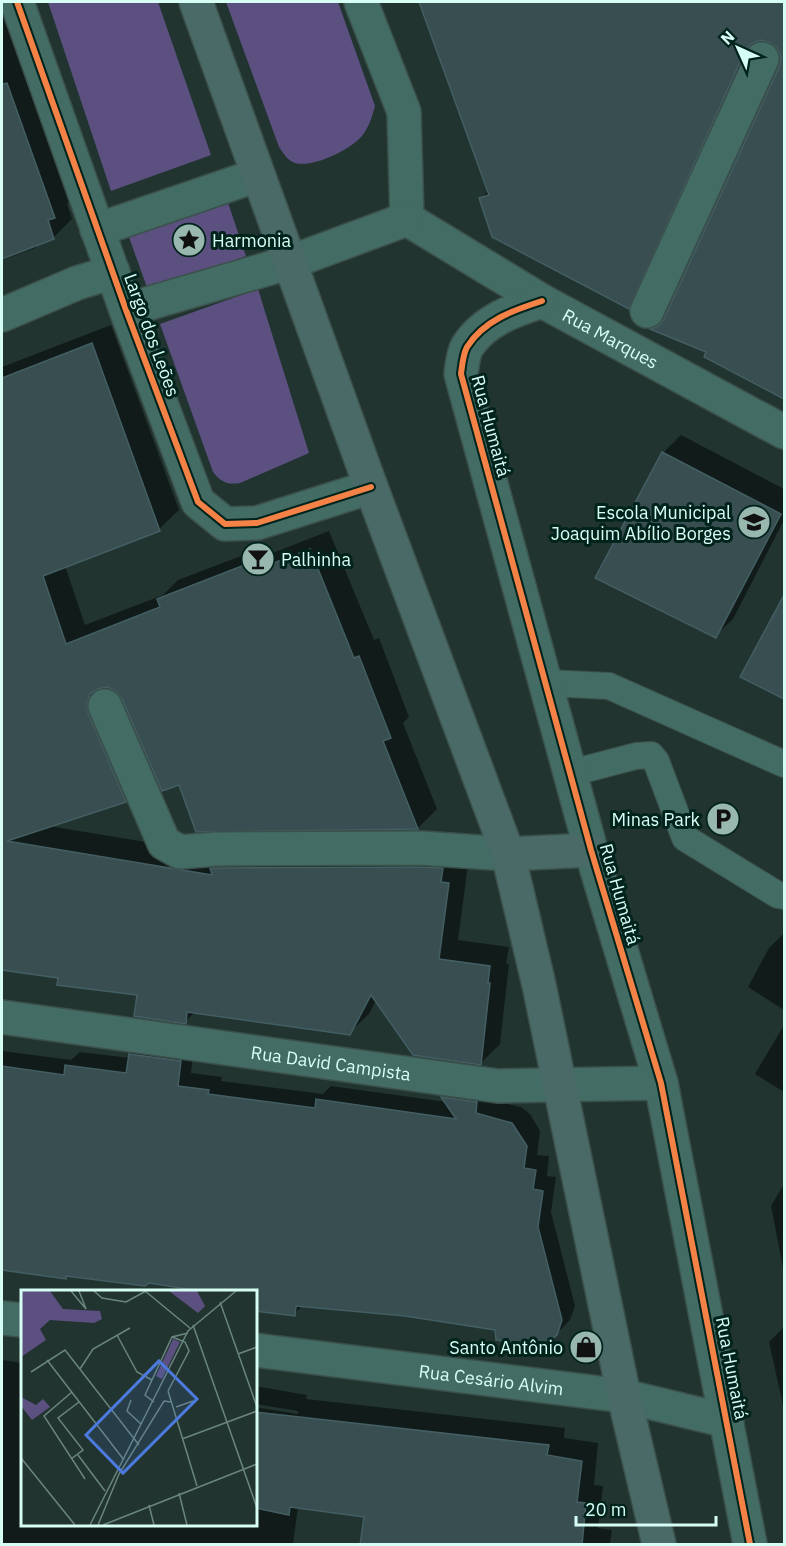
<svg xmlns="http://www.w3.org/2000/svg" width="786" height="1546" font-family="'IBM Plex Sans',sans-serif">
<rect width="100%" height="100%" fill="#213430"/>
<g fill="#5c5080">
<polygon points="48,2 158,2 211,155 111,191"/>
<path d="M226,2H338L375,106C372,117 369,127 362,136C350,150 313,168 295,163C287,160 284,154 279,147Z"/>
<polygon points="224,191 246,256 149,293 125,226"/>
<path d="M258,289L309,453L240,483C227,485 221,482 213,472L160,324Z"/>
</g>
<g fill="#0007">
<polygon points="2,2 72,198 67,204 72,219 53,238 41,242 35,248 2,260"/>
<polygon points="421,2 784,2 784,398 706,357 709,351 653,329 668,313 781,67 782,56 778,47 770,40 759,39 647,289 629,307 481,199 489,190"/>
<polygon points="111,325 179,510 159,529 65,566 85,625 163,595 178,580 267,546 270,554 329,531 374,640 379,638 409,717 403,723 437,809 418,828 197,830 180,783 124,698 117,689 106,685 106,693 145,782 125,801 49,826 225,855 468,864 458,940 509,947 506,964 509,964 500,1044 481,1063 376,1000 369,1014 349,1033 195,1012 185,1022 138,994 59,976 2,969 2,367"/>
<polygon points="681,435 784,489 784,520 733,619 715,636 663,453"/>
<polygon points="777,622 784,626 784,697 742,676"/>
<polygon points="784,933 784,1010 748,987 769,948"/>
<polygon points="784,1025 784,1092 755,1074"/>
<polygon points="144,1040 194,1047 191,1073 222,1077 221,1081 323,1094 331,1086 447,1102 443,1097 457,1084 489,1100 521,1107 530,1114 540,1131 537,1155 549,1156 547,1176 556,1177 551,1212 575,1306 570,1320 556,1334 497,1329 406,1315 303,1305 294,1314 255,1309 255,1291 209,1291 149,1281 68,1275 65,1278 2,1268 2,1051 71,1060 80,1052 130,1058 130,1054"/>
<polygon points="784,1184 784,1273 771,1206"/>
<polygon points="784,1327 784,1410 769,1342"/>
<polygon points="2,1360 22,1363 22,1524 255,1524 255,1407 298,1414 298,1411 255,1404 255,1386 307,1395 306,1399 565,1428 564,1438 598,1443 594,1485 603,1486 598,1528 612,1530 610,1544 362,1544 366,1516 298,1507 293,1544 2,1544"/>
</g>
<g fill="#384e51" stroke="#435f64" stroke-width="1.5">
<polygon points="419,2 784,2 784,399 704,357 706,352 650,329 658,326 664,319 779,67 781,57 777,48 769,42 760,40 751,44 745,51 629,309 492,237 479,198 489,195"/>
<polygon points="7,83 55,218 48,220 54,239 2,259 2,84"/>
<polygon points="92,343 160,531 43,576 66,644 160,607 157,599 247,564 250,572 310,549 354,658 359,656 391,738 383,741 418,829 196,832 179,785 162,791 122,699 116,691 107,687 98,689 90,694 87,703 88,713 126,802 7,841 212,875 210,868 217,868 419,867 443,868 441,882 449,883 439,959 490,966 488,983 490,983 481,1065 413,1055 371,995 350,1035 187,1012 186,1024 134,1016 137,995 57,985 58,978 2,970 2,378"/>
<polygon points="662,452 781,514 716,638 595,578"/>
<polygon points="784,595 784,699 740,677"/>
<polygon points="129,1054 181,1061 178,1086 209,1090 208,1094 315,1108 316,1099 456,1119 441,1097 477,1102 476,1113 512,1123 527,1146 524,1168 536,1170 533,1189 543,1191 538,1227 562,1320 557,1335 545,1345 496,1340 495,1330 405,1316 296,1306 295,1316 255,1311 255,1291 200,1291 149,1283 145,1286 66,1276 66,1279 2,1270 2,1066 64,1075 65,1065 126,1073"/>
<polygon points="255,1412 549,1445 547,1455 582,1461 577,1502 586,1503 582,1545 360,1545 364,1517 290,1507 289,1515 255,1508"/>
</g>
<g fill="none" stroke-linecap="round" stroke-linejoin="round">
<g stroke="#3c504b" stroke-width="28">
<g id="lane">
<polyline points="546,683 609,686 784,764"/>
<polyline points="571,773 636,756 651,755 656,761 685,838 778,895 784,896"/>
</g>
</g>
<g stroke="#3c504b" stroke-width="36">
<g id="street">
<polyline points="17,2 126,310 198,502 225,524 257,523 371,487"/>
<polyline points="361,2 404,112 407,219"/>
<path id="s1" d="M407,219L542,301L784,432"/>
<polyline points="97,230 258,175"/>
<path d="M542,301C514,310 484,320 467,347C463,354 462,366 461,374L591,850L661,1083L750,1544"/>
<polyline points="126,310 291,262 407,219"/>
<polyline points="647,311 762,59"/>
<polyline points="2,315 77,283 113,272"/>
<polyline points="105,706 164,843 180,852 216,849 420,848 508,854"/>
<path id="s2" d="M2,1017L498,1086L661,1083"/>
<polyline points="2,1318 22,1320"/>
<path id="s3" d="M255,1350L624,1396L727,1421"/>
</g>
</g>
<g stroke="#3c504b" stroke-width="36">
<g id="secondary">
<polyline points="196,2 371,487 508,854 539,985 624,1396 659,1544"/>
<polyline points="508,854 591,850"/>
</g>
</g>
<use href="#lane" stroke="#426c64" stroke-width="26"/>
<use href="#street" stroke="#426c64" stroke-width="33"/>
<use href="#secondary" stroke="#496a66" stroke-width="33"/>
<g stroke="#00231c" stroke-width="10">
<g id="cycleway">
<polyline points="17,2 126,310 198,502 225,524 257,523 371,487"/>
<path d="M542,301C514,310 484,320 467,347C463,354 462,366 461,374L591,850L661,1083L750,1544"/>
</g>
</g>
<use href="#cycleway" stroke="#f48246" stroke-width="6"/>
</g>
<defs>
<g id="sight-disc" transform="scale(1.725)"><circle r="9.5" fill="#97b7af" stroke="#00231c"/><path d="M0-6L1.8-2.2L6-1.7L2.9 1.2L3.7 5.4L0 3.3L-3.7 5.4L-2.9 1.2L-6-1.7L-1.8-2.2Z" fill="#111"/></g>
<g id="school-disc" transform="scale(1.725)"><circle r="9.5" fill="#97b7af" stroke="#00231c"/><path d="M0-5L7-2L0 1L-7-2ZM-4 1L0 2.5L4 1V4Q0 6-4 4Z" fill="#111"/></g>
<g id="bar-disc" transform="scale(1.725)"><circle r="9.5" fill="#97b7af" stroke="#00231c"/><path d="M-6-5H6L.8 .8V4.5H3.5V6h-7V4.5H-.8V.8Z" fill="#111"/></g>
<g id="parking-disc" transform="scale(1.725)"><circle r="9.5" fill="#97b7af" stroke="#00231c"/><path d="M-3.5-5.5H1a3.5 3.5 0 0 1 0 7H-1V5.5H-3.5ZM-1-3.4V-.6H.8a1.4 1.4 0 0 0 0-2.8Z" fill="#111"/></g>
<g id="shop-disc" transform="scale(1.725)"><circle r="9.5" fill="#97b7af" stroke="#00231c"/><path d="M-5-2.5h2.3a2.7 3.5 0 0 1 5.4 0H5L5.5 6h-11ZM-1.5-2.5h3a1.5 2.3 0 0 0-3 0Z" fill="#111"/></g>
</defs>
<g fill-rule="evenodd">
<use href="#sight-disc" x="189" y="240"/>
<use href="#school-disc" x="754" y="522"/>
<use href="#bar-disc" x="258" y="559"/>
<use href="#parking-disc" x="723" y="819"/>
<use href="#shop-disc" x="586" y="1347"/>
</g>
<g text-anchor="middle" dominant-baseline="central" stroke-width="6" stroke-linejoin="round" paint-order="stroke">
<g font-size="18" fill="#d7fef4" stroke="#00231c" text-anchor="end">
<text x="212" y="240" text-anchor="start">Harmonia</text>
<text x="731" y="512">Escola Municipal<tspan x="731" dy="21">Joaquim Abílio Borges</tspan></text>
<text x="281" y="559" text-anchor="start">Palhinha</text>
<text x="700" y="819">Minas Park</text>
<text x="563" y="1347">Santo Antônio</text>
</g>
<g font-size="18" fill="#d7fef4" stroke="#00231c">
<text transform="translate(152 335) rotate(70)">Largo dos Leões</text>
<text stroke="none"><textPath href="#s1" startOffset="236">Rua Marques</textPath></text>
<text transform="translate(491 426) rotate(75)">Rua Humaitá</text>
<text transform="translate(620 894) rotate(74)">Rua Humaitá</text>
<text stroke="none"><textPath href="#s2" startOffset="332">Rua David Campista</textPath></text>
<text transform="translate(732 1368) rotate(79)">Rua Humaitá</text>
<text stroke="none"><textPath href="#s3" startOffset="238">Rua Cesário Alvim</textPath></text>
</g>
</g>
<g transform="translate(21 1290)">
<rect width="236" height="236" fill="#213430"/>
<path d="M0,1H29L42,19L79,21L81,29L73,33L29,30L19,39L25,50L0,67ZM148,1H176L184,16L177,23ZM152,49L159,52L141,89L135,86ZM0,107L15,115L22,109L29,117L11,130L0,116Z" fill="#5c5080"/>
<path fill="none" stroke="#6a857e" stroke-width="1.5" d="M50,1L65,19L58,1M73,1L81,8L105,12L125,1M124,1L169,38M199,12L236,117M172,35L236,218M96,45L116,82L131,90M217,64L236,57M26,70L103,170M59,79L72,59L109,38M10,82L44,60L118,155M147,101L176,196M147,101L168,61L164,52L151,47M51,102L23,126L64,189M110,110L106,121L120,134M133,112L124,105L151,47L167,43M155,117L172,111M161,149L236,121M57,165L84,201M0,168L54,235M50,169L62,160L37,128L58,112M158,203L166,235M128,215L133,235M69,235L167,41L215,1M77,235L98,184L143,111L150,112M82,235L236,174"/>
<path fill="#4c7adf" fill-opacity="0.15" stroke="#4c7adf" stroke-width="3" d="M138,71L176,109L102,183L65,145Z"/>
<rect width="236" height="236" fill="none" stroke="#d7fef4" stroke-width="3"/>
</g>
<rect width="786" height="1546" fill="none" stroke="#d7fef4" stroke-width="6"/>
<g transform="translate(738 48) rotate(315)" stroke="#00231c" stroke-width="4.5" paint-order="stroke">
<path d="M0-4.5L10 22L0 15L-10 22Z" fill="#d7fef4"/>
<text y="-9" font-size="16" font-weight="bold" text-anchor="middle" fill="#d7fef4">N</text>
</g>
<path d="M576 1516v9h140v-9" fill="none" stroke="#d7fef4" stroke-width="3"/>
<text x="585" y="1516" font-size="18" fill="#d7fef4" stroke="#00231c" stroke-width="4.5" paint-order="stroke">20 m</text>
</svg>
